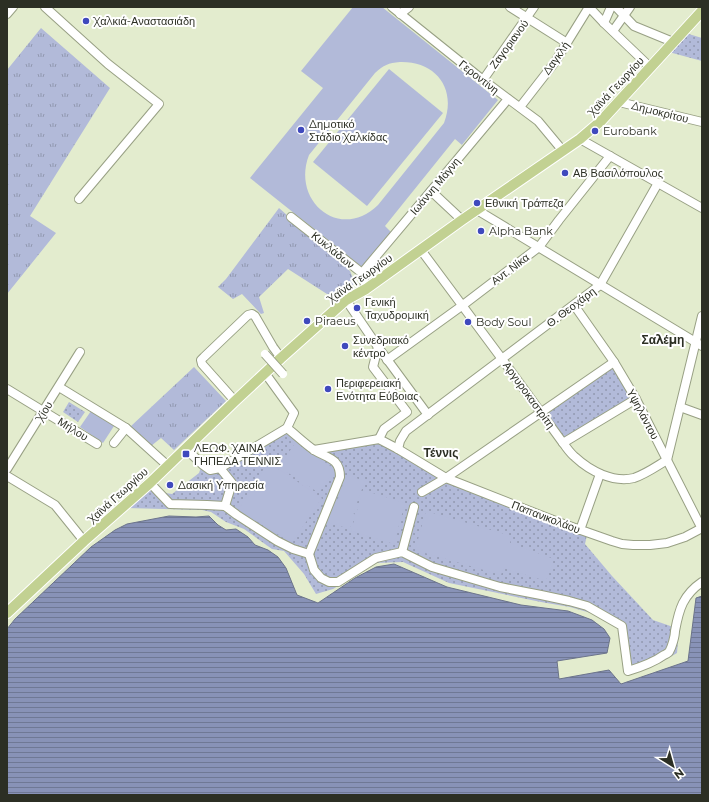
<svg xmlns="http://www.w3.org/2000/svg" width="709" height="802" font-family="Montserrat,sans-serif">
<defs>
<pattern id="grass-tufts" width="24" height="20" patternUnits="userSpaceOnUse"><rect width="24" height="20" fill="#b2bad9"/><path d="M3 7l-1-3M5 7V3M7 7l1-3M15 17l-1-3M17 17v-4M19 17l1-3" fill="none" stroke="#9198b0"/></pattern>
<pattern id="park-dots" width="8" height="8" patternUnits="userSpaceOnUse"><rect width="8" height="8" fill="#b2bad9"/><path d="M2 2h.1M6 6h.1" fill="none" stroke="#9198b0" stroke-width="1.8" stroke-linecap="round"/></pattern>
<pattern id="water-rules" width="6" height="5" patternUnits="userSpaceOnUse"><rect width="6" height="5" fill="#8892b7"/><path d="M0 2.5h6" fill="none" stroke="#6f7895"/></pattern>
</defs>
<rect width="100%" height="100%" fill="#e3ecce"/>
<g fill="url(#grass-tufts)">
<polygon points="41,28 110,88 30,216 56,233 7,294 7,70"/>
<polygon points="279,208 350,271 355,283 346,293 327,294 288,269 259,297 264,313 261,314 242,294 233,299 218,287 226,279"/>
<polygon points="194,367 226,401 174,450 161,438 151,446 130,427"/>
</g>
<g fill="url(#park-dots)">
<polygon points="682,32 702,38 702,61 665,51"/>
<polygon points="614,362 636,399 563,443 541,412"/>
<polygon points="69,402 85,412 78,422 63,412"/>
<polygon points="288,430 313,451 379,441 447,480 587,535 585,544 612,576 653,620 679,629 677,653 658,664 625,674 618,626 601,616 570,607 541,602 449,583 403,562 376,563 333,589 316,594 304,574 284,551 272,549 244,529 226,522 211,512 202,510 126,508 146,490 172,494 199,473 201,467 207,471"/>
</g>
<g fill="#b2bad9" fill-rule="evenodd">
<path d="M353,7H382L498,100L363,268L250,178L323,88L301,71ZM400,62C436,61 457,89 444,123L378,205C340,242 291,201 309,155L375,73C384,65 388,63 400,62ZM455,139L462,145L391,232L385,226Z"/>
<polygon points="389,69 443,113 367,206 313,162"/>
<polygon points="91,411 114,426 103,443 80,427"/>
<polygon points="295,443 335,469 319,493 279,467"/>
<polygon points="268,462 322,498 292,543 238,510"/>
<polygon points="346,475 365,481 353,513 355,514 350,529 326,522 331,507 335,507"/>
<polygon points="363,490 405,503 394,544 351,531"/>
<polygon points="426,511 512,536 510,543 554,559 546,581 503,568 501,575 415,550"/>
</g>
<polygon fill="url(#water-rules)" stroke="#6c748b" points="169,516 196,517 209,516 218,525 226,530 236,529 248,537 255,545 268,550 278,557 286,568 297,595 318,603 355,578 376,567 394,564 447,587 521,605 568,611 592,620 604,629 610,638 607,653 557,661 559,679 609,670 621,684 688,661 696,598 702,596 702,795 7,795 7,629 15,619 91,547 115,530 127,524"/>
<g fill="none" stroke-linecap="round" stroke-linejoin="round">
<g stroke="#98a084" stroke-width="10">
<g id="minor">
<polyline points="45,7 108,64 159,104 79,199"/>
<polyline points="392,7 483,80 538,121 563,151"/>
<polyline points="510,7 567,43"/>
<polyline points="616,7 634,26 673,42"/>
<polyline points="7,14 13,7"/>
<polyline points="400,14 409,7"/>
<polyline points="604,23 611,7"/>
<polyline points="613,31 630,7"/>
<polyline points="483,80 534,7"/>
<polyline points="619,102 702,122"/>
<polyline points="520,107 555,62 589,7 604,23 650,67"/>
<polyline points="580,139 702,208"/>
<polyline points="431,191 462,220"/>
<polyline points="477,210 702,346"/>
<polyline points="291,217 362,273 366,289"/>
<path d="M421,250L502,359L563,443C567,448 570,453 575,457C590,471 613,483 634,478C646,474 657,466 667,460L702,316"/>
<polyline points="362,273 431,191 508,99"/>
<polyline points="346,300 378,347 428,415"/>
<polyline points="574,305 614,362 636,399 702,529"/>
<polyline points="378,347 373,367 407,412 384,429 379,439"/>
<polyline points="387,360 463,305 539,247 559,220 610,156"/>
<polyline points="59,387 126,428 168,466"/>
<polyline points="7,389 97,444"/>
<polyline points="235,401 202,364 201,360 204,357 248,315 252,314 255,316 273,347 281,358"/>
<polyline points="680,407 702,415"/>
<path d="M287,428C296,435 305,444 314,450C327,458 340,458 340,477L309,554L314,570L321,578L329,582H338L376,558L402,552L432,567L500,587L541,595L569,601L587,606L622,626L628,671C641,667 653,663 664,655C665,655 669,652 669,652C672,647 675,636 675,631C679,609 683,595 702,582"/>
<polyline points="114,443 126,428"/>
<polyline points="563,443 636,399"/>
<polyline points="186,449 203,465 210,470 220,468 287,428 294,413 265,373"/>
<polyline points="398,449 400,441 406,431 600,285 658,183"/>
<polyline points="314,450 379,439 398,449 446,478 558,522 612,541 622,544 633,545 650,545 667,543 685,537 702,528"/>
<polyline points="220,468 232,483 225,506 237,515 277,541 293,549 309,554"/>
<polyline points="7,469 80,352"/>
<polyline points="7,476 55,505 84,541"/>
<polyline points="150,483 170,504 207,505 225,506"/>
<polyline points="422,492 446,478 614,362"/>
<polyline points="580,530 600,474"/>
<polyline points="402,552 414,507"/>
</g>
</g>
<g stroke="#fff" stroke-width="12">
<polyline id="major" points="7,613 84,541 150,483 235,401 281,358 346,300 366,289 462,220 580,139 601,121 702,11"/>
</g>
<use href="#minor" stroke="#fff" stroke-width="8"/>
<use href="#major" stroke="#c2d192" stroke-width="10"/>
<g stroke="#98a084" stroke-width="10" stroke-linecap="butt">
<polyline id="minor-bridge" points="265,354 283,374"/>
</g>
<use href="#minor-bridge" stroke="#fff" stroke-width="8"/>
</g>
<g fill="#3f49bd" stroke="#fff" stroke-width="1.5">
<circle cx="86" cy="21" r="4"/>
<circle cx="301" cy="130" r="4"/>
<circle cx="595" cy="131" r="4"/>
<circle cx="565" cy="173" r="4"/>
<circle cx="477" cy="203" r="4"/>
<circle cx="481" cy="231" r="4"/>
<circle cx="357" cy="308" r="4"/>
<circle cx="307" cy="321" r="4"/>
<circle cx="468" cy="322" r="4"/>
<circle cx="345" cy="346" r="4"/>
<circle cx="328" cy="389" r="4"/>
<rect x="182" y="450" width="8" height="8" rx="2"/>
<circle cx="170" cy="485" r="4"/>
</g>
<g text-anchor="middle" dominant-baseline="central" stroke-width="4" stroke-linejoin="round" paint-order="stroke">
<g font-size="11" fill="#2c2f24" stroke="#fff" text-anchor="start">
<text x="94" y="21">Χαλκιά-Αναστασιάδη</text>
<text x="309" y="124">Δημοτικό<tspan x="309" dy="13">Στάδιο Χαλκίδας</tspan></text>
<text x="603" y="131">Eurobank</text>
<text x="573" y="173">ΑΒ Βασιλόπουλος</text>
<text x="485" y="203">Εθνική Τράπεζα</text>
<text x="489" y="231">Alpha Bank</text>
<text x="365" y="302">Γενική<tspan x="365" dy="13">Ταχυδρομική</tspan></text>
<text x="315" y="321">Piraeus</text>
<text x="476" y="322">Body Soul</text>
<text x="353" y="340">Συνεδριακό<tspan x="353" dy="13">κέντρο</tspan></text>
<text x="336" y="383">Περιφερειακή<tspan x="336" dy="13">Ενότητα Εύβοιας</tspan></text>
<text x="194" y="448">ΛΕΩΦ. ΧΑΙΝΑ<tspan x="194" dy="13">ΓΗΠΕΔΑ ΤΕΝΝΙΣ</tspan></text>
<text x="178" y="485">Δασική Υπηρεσία</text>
</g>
<g font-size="11" fill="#2c2f24" stroke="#fff">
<text transform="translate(509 44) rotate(-54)">Ζαγοριανού</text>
<text transform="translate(556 58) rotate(-55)">Δαγκλή</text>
<text transform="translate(479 77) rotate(38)">Γεροντίνη</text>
<text transform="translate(616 86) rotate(-47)">Χαϊνά Γεωργίου</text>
<text transform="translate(660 112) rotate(14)">Δημοκρίτου</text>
<text transform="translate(435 186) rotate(-50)">Ιωάννη Μὰγνη</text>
<text transform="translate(333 250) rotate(39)">Κυκλάδων</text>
<text transform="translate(510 269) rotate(-37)">Αντ. Νίκα</text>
<text transform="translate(360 278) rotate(-35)">Χαϊνά Γεωργίου</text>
<text transform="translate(571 307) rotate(-37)">Θ. Θεοχάρη</text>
<text transform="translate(529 395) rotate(54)">Αργυροκαστρίτη</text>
<text transform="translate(44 411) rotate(-58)">Χίου</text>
<text transform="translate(643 414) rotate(62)">Υψηλάντου</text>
<text transform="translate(73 429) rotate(32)">Μήλου</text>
<text transform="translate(118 495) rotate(-42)">Χαϊνά Γεωργίου</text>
<text transform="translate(546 517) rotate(21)">Παπανικολάου</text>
</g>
<g font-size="12" font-weight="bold" fill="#2c2f24" stroke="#fff">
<text x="663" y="339">Σαλέμη</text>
<text x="441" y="452">Τέννις</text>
</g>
</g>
<rect width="709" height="802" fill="none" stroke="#2c2f24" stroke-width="16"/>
<g transform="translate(673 766) rotate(143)" stroke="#ffffff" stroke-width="3" paint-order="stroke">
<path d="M0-3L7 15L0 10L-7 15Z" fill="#2c2f24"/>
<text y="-6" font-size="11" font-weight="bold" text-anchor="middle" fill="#2c2f24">N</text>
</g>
</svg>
